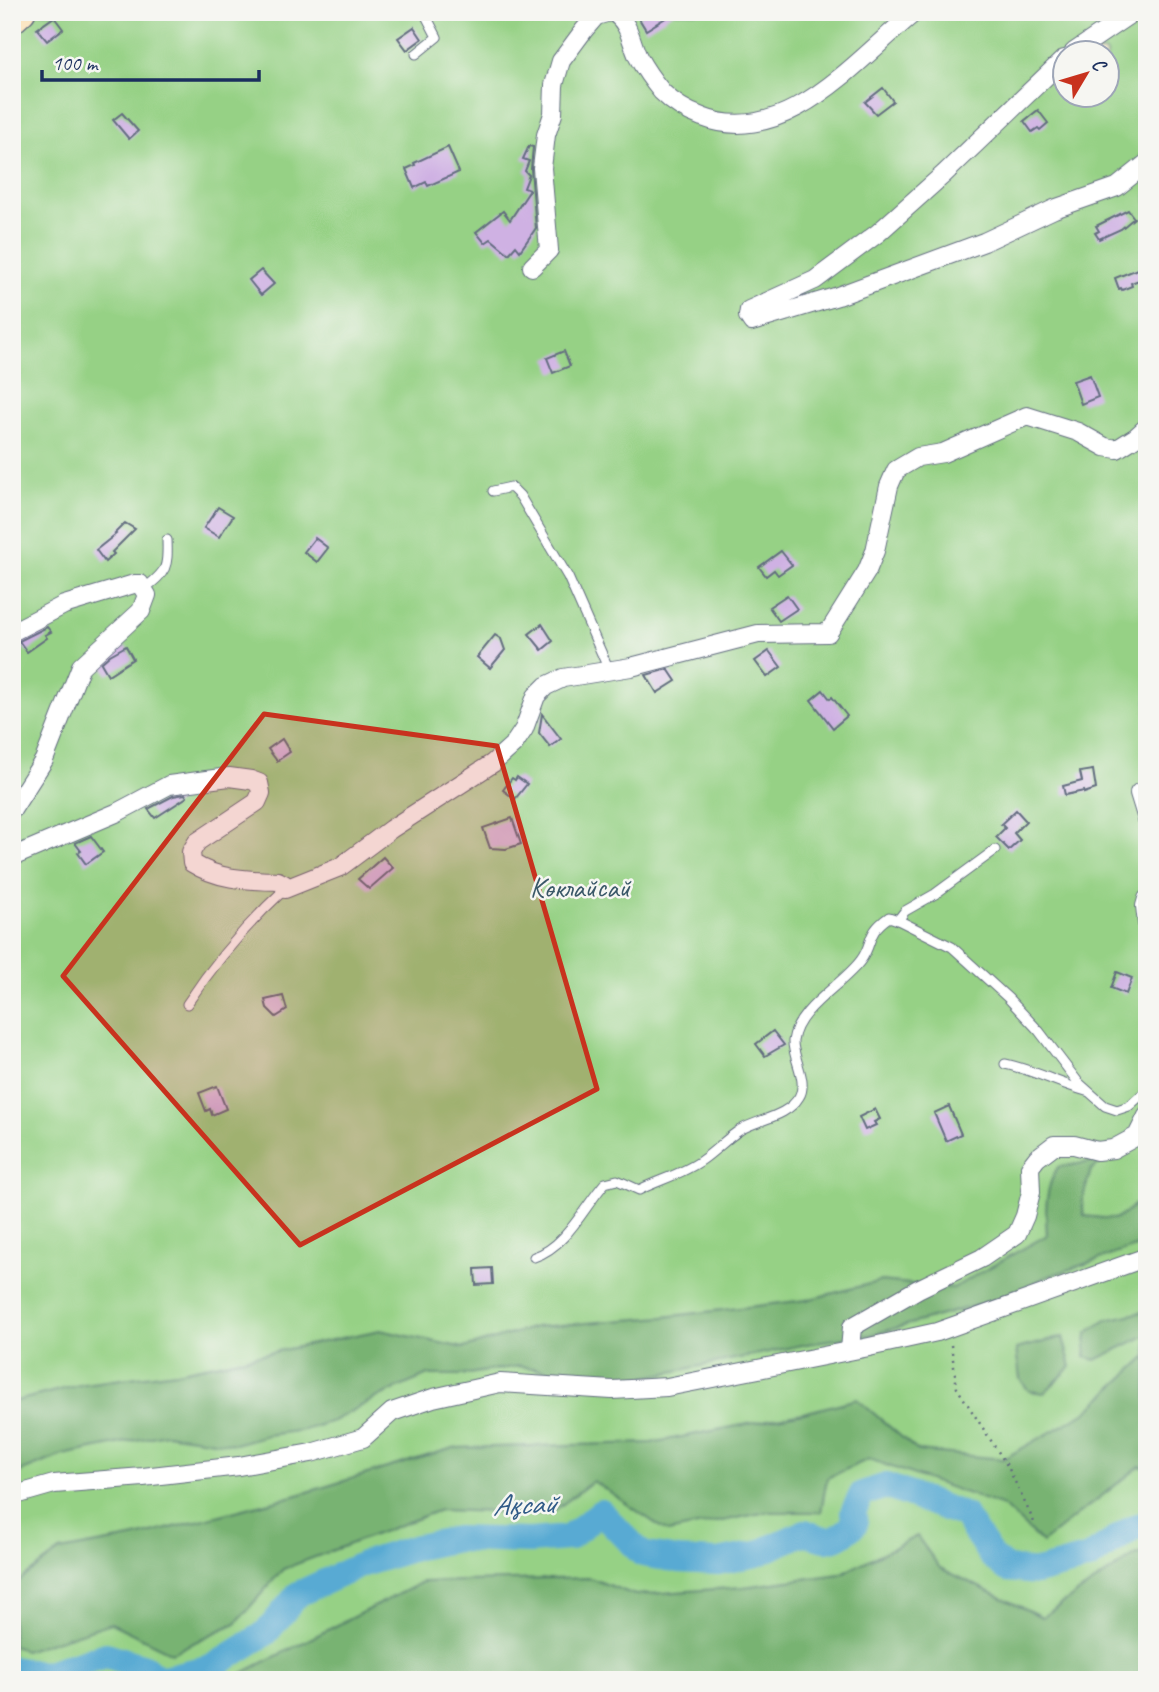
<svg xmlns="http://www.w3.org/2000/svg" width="1159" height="1692" font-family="Caveat,sans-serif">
<rect width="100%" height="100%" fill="#f6f6f2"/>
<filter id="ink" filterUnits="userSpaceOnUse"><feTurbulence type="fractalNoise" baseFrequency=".0143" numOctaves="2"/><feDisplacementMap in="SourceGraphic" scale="14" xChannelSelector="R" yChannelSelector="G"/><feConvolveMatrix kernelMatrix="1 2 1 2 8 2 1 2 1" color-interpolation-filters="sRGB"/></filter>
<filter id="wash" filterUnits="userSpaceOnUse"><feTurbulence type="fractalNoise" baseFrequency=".00686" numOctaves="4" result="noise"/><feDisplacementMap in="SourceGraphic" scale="28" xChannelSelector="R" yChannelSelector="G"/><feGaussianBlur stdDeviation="1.57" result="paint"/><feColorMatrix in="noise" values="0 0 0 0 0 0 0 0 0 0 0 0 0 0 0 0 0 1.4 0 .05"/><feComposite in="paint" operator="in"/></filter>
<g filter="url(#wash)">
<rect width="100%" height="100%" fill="#e9e1bf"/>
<path fill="#96d185" stroke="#588072" stroke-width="2" fill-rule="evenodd" d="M12,12H1147V1680H12ZM1064,52H1106V94H1064Z"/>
<g fill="#78b372" stroke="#4a7168" stroke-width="2">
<path d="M1105,1160L1091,1170L1082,1201L1084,1216L1114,1219L1124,1214L1147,1194V1243L1044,1278L999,1299L871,1335L822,1341L623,1382L519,1366L462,1375H428L382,1395L333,1421L304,1430L267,1435L235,1444L166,1434L63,1455L12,1475V1402L83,1384L176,1372L380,1330L464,1348L535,1327L663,1317L806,1300L881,1281L953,1288L1047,1235C1045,1212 1045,1187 1058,1167Z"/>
<polygon points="1147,1311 1147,1335 1096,1360 1085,1357 1087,1333 1106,1320"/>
<polygon points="1063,1337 1071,1367 1044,1393 1029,1391 1020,1379 1016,1349"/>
<polygon points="1147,1356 1147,1469 1140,1466 1042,1543 1003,1506 869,1459 827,1478 821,1512 767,1512 668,1532 593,1481 550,1514 440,1510 283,1569 236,1623 172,1653 111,1623 24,1651 12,1644 12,1586 60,1551 136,1537 301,1494 453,1448 651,1443 803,1413 857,1399 918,1451 1003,1459 1086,1412"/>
<polygon points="917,1536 940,1568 1042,1617 1137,1554 1147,1555 1147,1680 229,1680 422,1582 590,1578 635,1595 743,1587 840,1574"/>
</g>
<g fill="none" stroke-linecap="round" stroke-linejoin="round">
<path stroke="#58aad3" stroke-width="26" d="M12,1669L44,1674L106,1655L145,1667L159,1679L212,1667L266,1633L298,1594L363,1564L417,1547L457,1539L530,1541L568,1538L601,1512L642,1554L678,1560L718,1562L757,1554L805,1532C830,1543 835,1542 855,1524L853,1512L862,1494L886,1486L964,1515L991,1556L1007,1569L1037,1572L1089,1558L1134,1527L1147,1524"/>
</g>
<g id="blocks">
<g fill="#cfb1e3">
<polygon points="646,12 675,12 646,30 638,17"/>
<polygon points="54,17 63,29 47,41 37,29"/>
<polygon points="414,27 422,39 407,50 398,38"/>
<polygon points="883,88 893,101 876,114 865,102"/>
<polygon points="1038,110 1048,123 1040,130 1038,128 1032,132 1024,121"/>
<polygon points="122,113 138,131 129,139 113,120"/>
<polygon points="529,146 533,147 531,169 536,228 520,251 516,246 509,254 491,239 485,243 476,232 503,211 510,220 530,190 524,188 529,175 525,171 529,161 523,159"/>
<polygon points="448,147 459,172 428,186 426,182 414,188 406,169 415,165 414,163"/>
<polygon points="1128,210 1134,218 1121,229 1099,239 1095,233 1099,231 1096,226"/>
<polygon points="1145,266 1147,277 1131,283 1132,286 1122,290 1121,288 1119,289 1115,278"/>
<polygon points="261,270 274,284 261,295 249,280"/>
<polygon points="564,351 570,366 553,373 547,358"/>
<polygon points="1090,375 1098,397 1081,404 1073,381"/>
<polygon points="218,507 233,516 219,537 204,528"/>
<polygon points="125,523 135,529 112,552 114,554 105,562 96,550 116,534 115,533"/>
<polygon points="315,538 328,548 317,562 304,552"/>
<polygon points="781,551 792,565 778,575 774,570 766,576 759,567"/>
<polygon points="787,595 797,609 779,621 769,607"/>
<polygon points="542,624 553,641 542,650 529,634"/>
<polygon points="47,627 51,632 45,635 47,638 27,652 19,641"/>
<polygon points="495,635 501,639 505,650 490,668 477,657"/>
<polygon points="126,646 133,659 108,675 101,663 110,655"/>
<polygon points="769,651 781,667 767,677 755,661"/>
<polygon points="668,669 676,681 657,693 646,675"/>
<polygon points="823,690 830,699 832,697 847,716 833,728 811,700"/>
<polygon points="542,714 561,739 550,747 539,733"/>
<polygon points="282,739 290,752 277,761 268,749"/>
<polygon points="1093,770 1096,789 1084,793 1084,791 1065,795 1063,786 1082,781 1080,772"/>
<polygon points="517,777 527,784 515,799 503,790 512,778 515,780"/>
<polygon points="185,794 187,797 155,818 148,809 173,796"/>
<polygon points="1016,810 1026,821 1014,833 1020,840 1009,850 996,837 1005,828 1001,824"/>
<polygon points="512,818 521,844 506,849 490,848 483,828"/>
<polygon points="91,836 103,852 86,864 78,853 81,851 75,843"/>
<polygon points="383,857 393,868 369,889 358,879"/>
<polygon points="1117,972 1132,978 1126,994 1111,988"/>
<polygon points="283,996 287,1010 276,1017 267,1008 265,1000"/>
<polygon points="773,1031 784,1045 765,1056 756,1044"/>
<polygon points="217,1086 226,1109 212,1115 210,1109 206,1111 199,1093"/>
<polygon points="949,1106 961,1134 946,1141 934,1113"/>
<polygon points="875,1109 880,1119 874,1122 876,1125 865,1130 859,1117"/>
<polygon points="492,1268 493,1284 476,1285 475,1269"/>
</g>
</g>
</g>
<g filter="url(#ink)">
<use href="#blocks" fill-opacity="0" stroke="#636d80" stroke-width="2"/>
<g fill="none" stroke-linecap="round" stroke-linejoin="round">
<g stroke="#636d80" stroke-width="11">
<g id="lane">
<polyline points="416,54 437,37 424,12"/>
<polyline points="493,491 511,487 520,496 568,577 609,670"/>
<path d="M144,589C167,571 168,568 167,540"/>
<polyline points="995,850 935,894 905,911 898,920 952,947 1008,998 1039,1031 1078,1082 1105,1106 1117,1110 1129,1106 1147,1090"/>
<path d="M187,1004C215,962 248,923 285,889"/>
<path d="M1005,1064C1033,1070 1058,1083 1086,1091"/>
<path d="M534,1257C566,1247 584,1207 605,1183L617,1180L639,1190C659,1180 685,1173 702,1160C715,1151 726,1139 740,1130C759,1119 787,1117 799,1097C809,1081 792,1057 793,1041C797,1008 843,985 861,960C874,942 865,934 889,917L898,920"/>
</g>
</g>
<g stroke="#636d80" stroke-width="20">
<g id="street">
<path d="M613,12C630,23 630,40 638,57C645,70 653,81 662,92C673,103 688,112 702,117C785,150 858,58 915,12"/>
<polyline points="1074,52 1133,12"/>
<polyline points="1064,59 944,174 878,233 815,280 749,310 748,316 752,322 838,296 984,242 1054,209 1117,187 1147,163"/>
<polyline points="532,267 549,250 542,168 546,135 553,114 554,85 561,61 584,30 596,16 610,12"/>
<polyline points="12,632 64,605 134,584 140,584 147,595 141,611 81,666 44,760 12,810"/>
<polyline points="1147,792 1139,793 1147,819"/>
<path d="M12,857L116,813L169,785L229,777L251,780L259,783L261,793L257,802L197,842L191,852L192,863C219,880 246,880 278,881L284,884L285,889L340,867L391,829L493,763L514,744L524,729L536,696L546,686L563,678L631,667L758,634L828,633L867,571L875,551L889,486L896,470L918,457L943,453L1027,416L1078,432L1105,447L1117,449L1136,437L1147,427"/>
<polyline points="1147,899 1145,906 1147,924"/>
<polyline points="850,1350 852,1327 918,1289 982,1258 1017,1234 1025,1216 1031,1192 1030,1167 1037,1158 1054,1145 1074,1145 1097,1151 1113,1149 1137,1136 1147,1116"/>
<polyline points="12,1496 54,1484 143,1477 239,1466 311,1453 363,1438 392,1412 433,1398 500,1383 612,1390 667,1387 869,1347 937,1332 1147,1257"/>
</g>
</g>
<g stroke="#636d80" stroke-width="27">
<polyline id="secondary" points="12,22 23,12"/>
</g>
<polyline stroke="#636d80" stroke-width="2.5" stroke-dasharray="2 5" stroke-linecap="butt" points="951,1345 957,1388 1008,1467 1034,1522"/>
<use href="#lane" stroke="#fff" stroke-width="9"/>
<use href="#street" stroke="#fff" stroke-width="18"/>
<use href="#secondary" stroke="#fbe6c4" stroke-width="24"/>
</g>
</g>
<path fill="#c8321e" fill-opacity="0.2" stroke="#c8321e" stroke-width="5" stroke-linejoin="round" d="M264,714L497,746L597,1089L300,1245L63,976Z"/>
<g text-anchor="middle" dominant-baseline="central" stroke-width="5" stroke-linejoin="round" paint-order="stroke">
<g font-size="28" fill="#3a5868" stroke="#f6f6f2">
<text x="580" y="887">Көклайсай</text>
</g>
<g font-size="30" font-style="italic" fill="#305a87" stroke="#f6f6f2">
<text transform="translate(524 1504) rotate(-2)">Ақсай</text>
</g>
</g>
<rect width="1159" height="1692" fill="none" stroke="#f6f6f2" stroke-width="42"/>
<g transform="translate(1086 74) rotate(52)"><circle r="33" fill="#f6f6f2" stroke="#9ea6b7" stroke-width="2"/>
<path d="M0-5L12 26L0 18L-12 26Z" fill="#c8321e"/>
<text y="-10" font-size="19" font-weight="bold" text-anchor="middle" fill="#1b2f5e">С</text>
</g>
<path d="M42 70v10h217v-10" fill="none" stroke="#1b2f5e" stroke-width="3.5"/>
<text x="52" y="70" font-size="21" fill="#1b2f5e" stroke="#f6f6f2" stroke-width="5" paint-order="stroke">100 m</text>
</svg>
